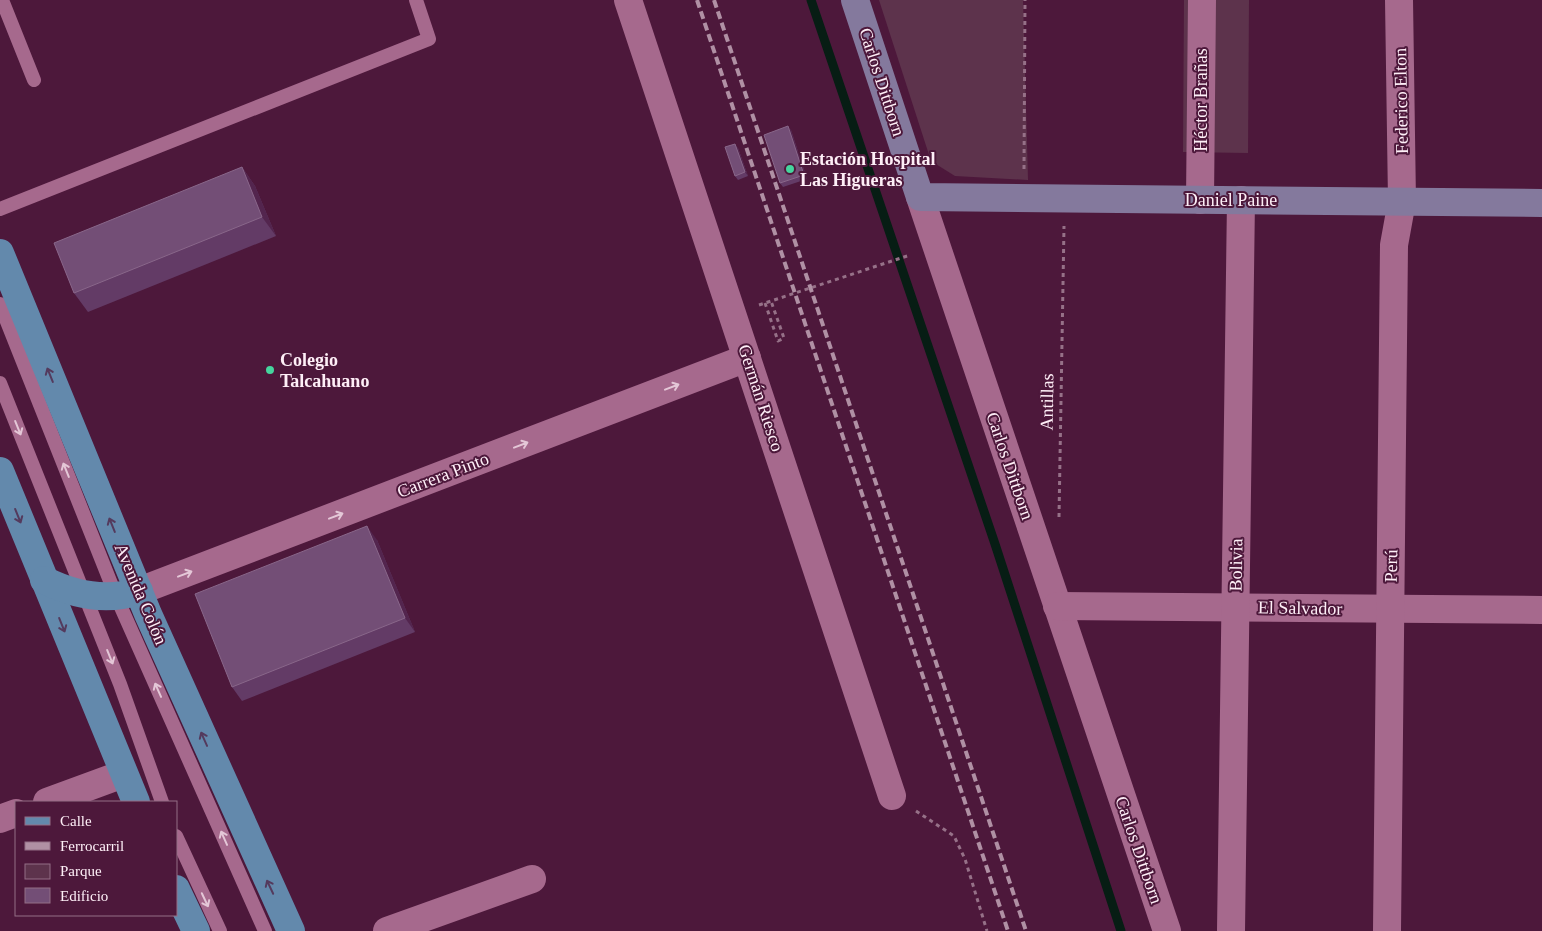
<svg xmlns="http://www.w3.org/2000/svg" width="1542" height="931" font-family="'Times New Roman',serif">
<rect width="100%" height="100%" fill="#4d183b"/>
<g fill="#5d334c">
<polygon points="879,0 1023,0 1028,180 955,176 931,161"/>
<polygon points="1184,0 1249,0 1248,153 1183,152"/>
</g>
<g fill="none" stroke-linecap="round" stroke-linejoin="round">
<polyline stroke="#071d14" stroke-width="9" points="811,0 995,544 1121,931"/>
<g stroke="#967188" stroke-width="3" stroke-dasharray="4 4" stroke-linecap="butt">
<polyline points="1024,169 1025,0"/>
<polyline points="765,303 778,341 784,338 771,301"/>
<polyline points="759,305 910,255"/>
<polyline points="1059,517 1064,226"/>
<polyline points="916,811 954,836 965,859 987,931"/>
</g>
<g stroke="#a6698d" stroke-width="14">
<polyline points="2,0 34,80"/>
<polyline points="0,209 429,39 416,0"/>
<polyline points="0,304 116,596 265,931"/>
<polyline points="0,383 120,684 162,802"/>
<polyline points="176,836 220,931"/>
</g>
<g stroke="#a6698d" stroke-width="28">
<polyline points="628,0 892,796"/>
<polyline points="920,197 1167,931"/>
<polyline points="1200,200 1202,0"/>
<polyline points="139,591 747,358"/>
<polyline points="1057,606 1542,610"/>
<polyline points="47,802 123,774"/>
<polyline points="0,819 16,813"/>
<polyline points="387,931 532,879"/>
<polyline points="1231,931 1241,200"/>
<polyline points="1387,931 1394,245 1402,201 1399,0"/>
</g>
<polyline stroke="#84799d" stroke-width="28" points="855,0 920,197 1542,203"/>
<g stroke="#6389ac" stroke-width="28">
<polyline points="0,253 148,614 291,931"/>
<polyline points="0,471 136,802"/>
<path d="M44,580C74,595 106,602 139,591"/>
<polyline points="176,889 196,931"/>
</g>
<g stroke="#b090a4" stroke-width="4" stroke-dasharray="8 4" stroke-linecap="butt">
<polyline points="697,0 1008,931"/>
<polyline points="714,0 1026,931"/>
</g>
</g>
<g fill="#633b66">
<polygon points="791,130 807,179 783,187 780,183"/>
<polygon points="738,148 748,176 738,180 735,176"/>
<polygon points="242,167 255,186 276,236 88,312 74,293"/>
<polygon points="377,540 415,632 242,701 232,687"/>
</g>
<g fill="#53254e">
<polygon points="788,126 791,130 807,179 804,175"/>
<polygon points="735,144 738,148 748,176 745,172"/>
<polygon points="242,167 255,186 276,236 262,217"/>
<polygon points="367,526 377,540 415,632 405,618"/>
</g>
<g fill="#734e76" stroke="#89678a">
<polygon points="788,126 804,175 780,183 764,135"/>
<polygon points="735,144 745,172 735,176 725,147"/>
<polygon points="242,167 262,217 74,293 54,243"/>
<polygon points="367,526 405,618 232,687 195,594"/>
</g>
<defs><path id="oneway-shaft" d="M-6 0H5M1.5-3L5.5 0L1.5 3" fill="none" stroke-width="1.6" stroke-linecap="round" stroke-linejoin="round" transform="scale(1.25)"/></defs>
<g stroke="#543a5d">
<use href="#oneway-shaft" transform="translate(50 375) rotate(-112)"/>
<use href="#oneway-shaft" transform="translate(18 516) rotate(68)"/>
<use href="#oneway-shaft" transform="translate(112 525) rotate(-112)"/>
<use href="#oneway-shaft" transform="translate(62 625) rotate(68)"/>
<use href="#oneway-shaft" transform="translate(204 739) rotate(-114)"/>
<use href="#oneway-shaft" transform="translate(270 887) rotate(-115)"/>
</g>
<g stroke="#e4c7d7">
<use href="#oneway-shaft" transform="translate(672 387) rotate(-21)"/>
<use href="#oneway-shaft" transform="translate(18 428) rotate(68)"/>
<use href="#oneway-shaft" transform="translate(521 445) rotate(-21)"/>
<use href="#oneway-shaft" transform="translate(66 470) rotate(-112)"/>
<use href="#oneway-shaft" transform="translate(336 516) rotate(-21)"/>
<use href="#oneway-shaft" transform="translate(185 574) rotate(-21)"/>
<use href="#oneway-shaft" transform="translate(110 657) rotate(68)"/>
<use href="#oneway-shaft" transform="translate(158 690) rotate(-114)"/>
<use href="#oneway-shaft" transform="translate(224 838) rotate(-114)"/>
<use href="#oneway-shaft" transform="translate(205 900) rotate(65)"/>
</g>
<g fill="#46d49e" stroke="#4d183b" stroke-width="2">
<circle cx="790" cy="169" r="5"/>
<circle cx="270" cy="370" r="5"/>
</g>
<g text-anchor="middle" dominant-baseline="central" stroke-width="4" stroke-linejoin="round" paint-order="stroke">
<g font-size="18" fill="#feeff7" stroke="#4d183b">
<text transform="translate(882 82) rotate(72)">Carlos Dittborn</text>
<text transform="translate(1201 100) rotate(-90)">Héctor Brañas</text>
<text transform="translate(1401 101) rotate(-91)">Federico Elton</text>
<text x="1231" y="200">Daniel Paine</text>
<text transform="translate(761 398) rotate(72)">Germán Riesco</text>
<text transform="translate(1047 402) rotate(-89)">Antillas</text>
<text transform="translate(1010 466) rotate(71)">Carlos Dittborn</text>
<text transform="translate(443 475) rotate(-21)">Carrera Pinto</text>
<text transform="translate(1236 565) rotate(-89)">Bolivia</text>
<text transform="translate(1391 566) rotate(-89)">Perú</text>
<text transform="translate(141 594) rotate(67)">Avenida Colón</text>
<text transform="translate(1300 608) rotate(1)">El Salvador</text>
<text transform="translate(1139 850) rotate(71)">Carlos Dittborn</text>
</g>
<g font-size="18" font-weight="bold" fill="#feeff7" stroke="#4d183b" text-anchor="start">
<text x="800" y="159">Estación Hospital<tspan x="800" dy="21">Las Higueras</tspan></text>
<text x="280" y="360">Colegio<tspan x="280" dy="21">Talcahuano</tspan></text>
</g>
</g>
<rect x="15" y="801" width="162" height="115" fill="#4d183b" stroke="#946e86"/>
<rect x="25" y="817" width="25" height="8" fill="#6389ac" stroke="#946e86"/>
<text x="60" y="826" font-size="15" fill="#feeff7">Calle</text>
<rect x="25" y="842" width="25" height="8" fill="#b090a4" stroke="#946e86"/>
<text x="60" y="851" font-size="15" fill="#feeff7">Ferrocarril</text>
<rect x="25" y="864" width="25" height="15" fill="#5d334c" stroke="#946e86"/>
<text x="60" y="876" font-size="15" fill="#feeff7">Parque</text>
<rect x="25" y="888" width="25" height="15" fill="#734e76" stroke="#946e86"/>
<text x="60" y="901" font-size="15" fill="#feeff7">Edificio</text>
</svg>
